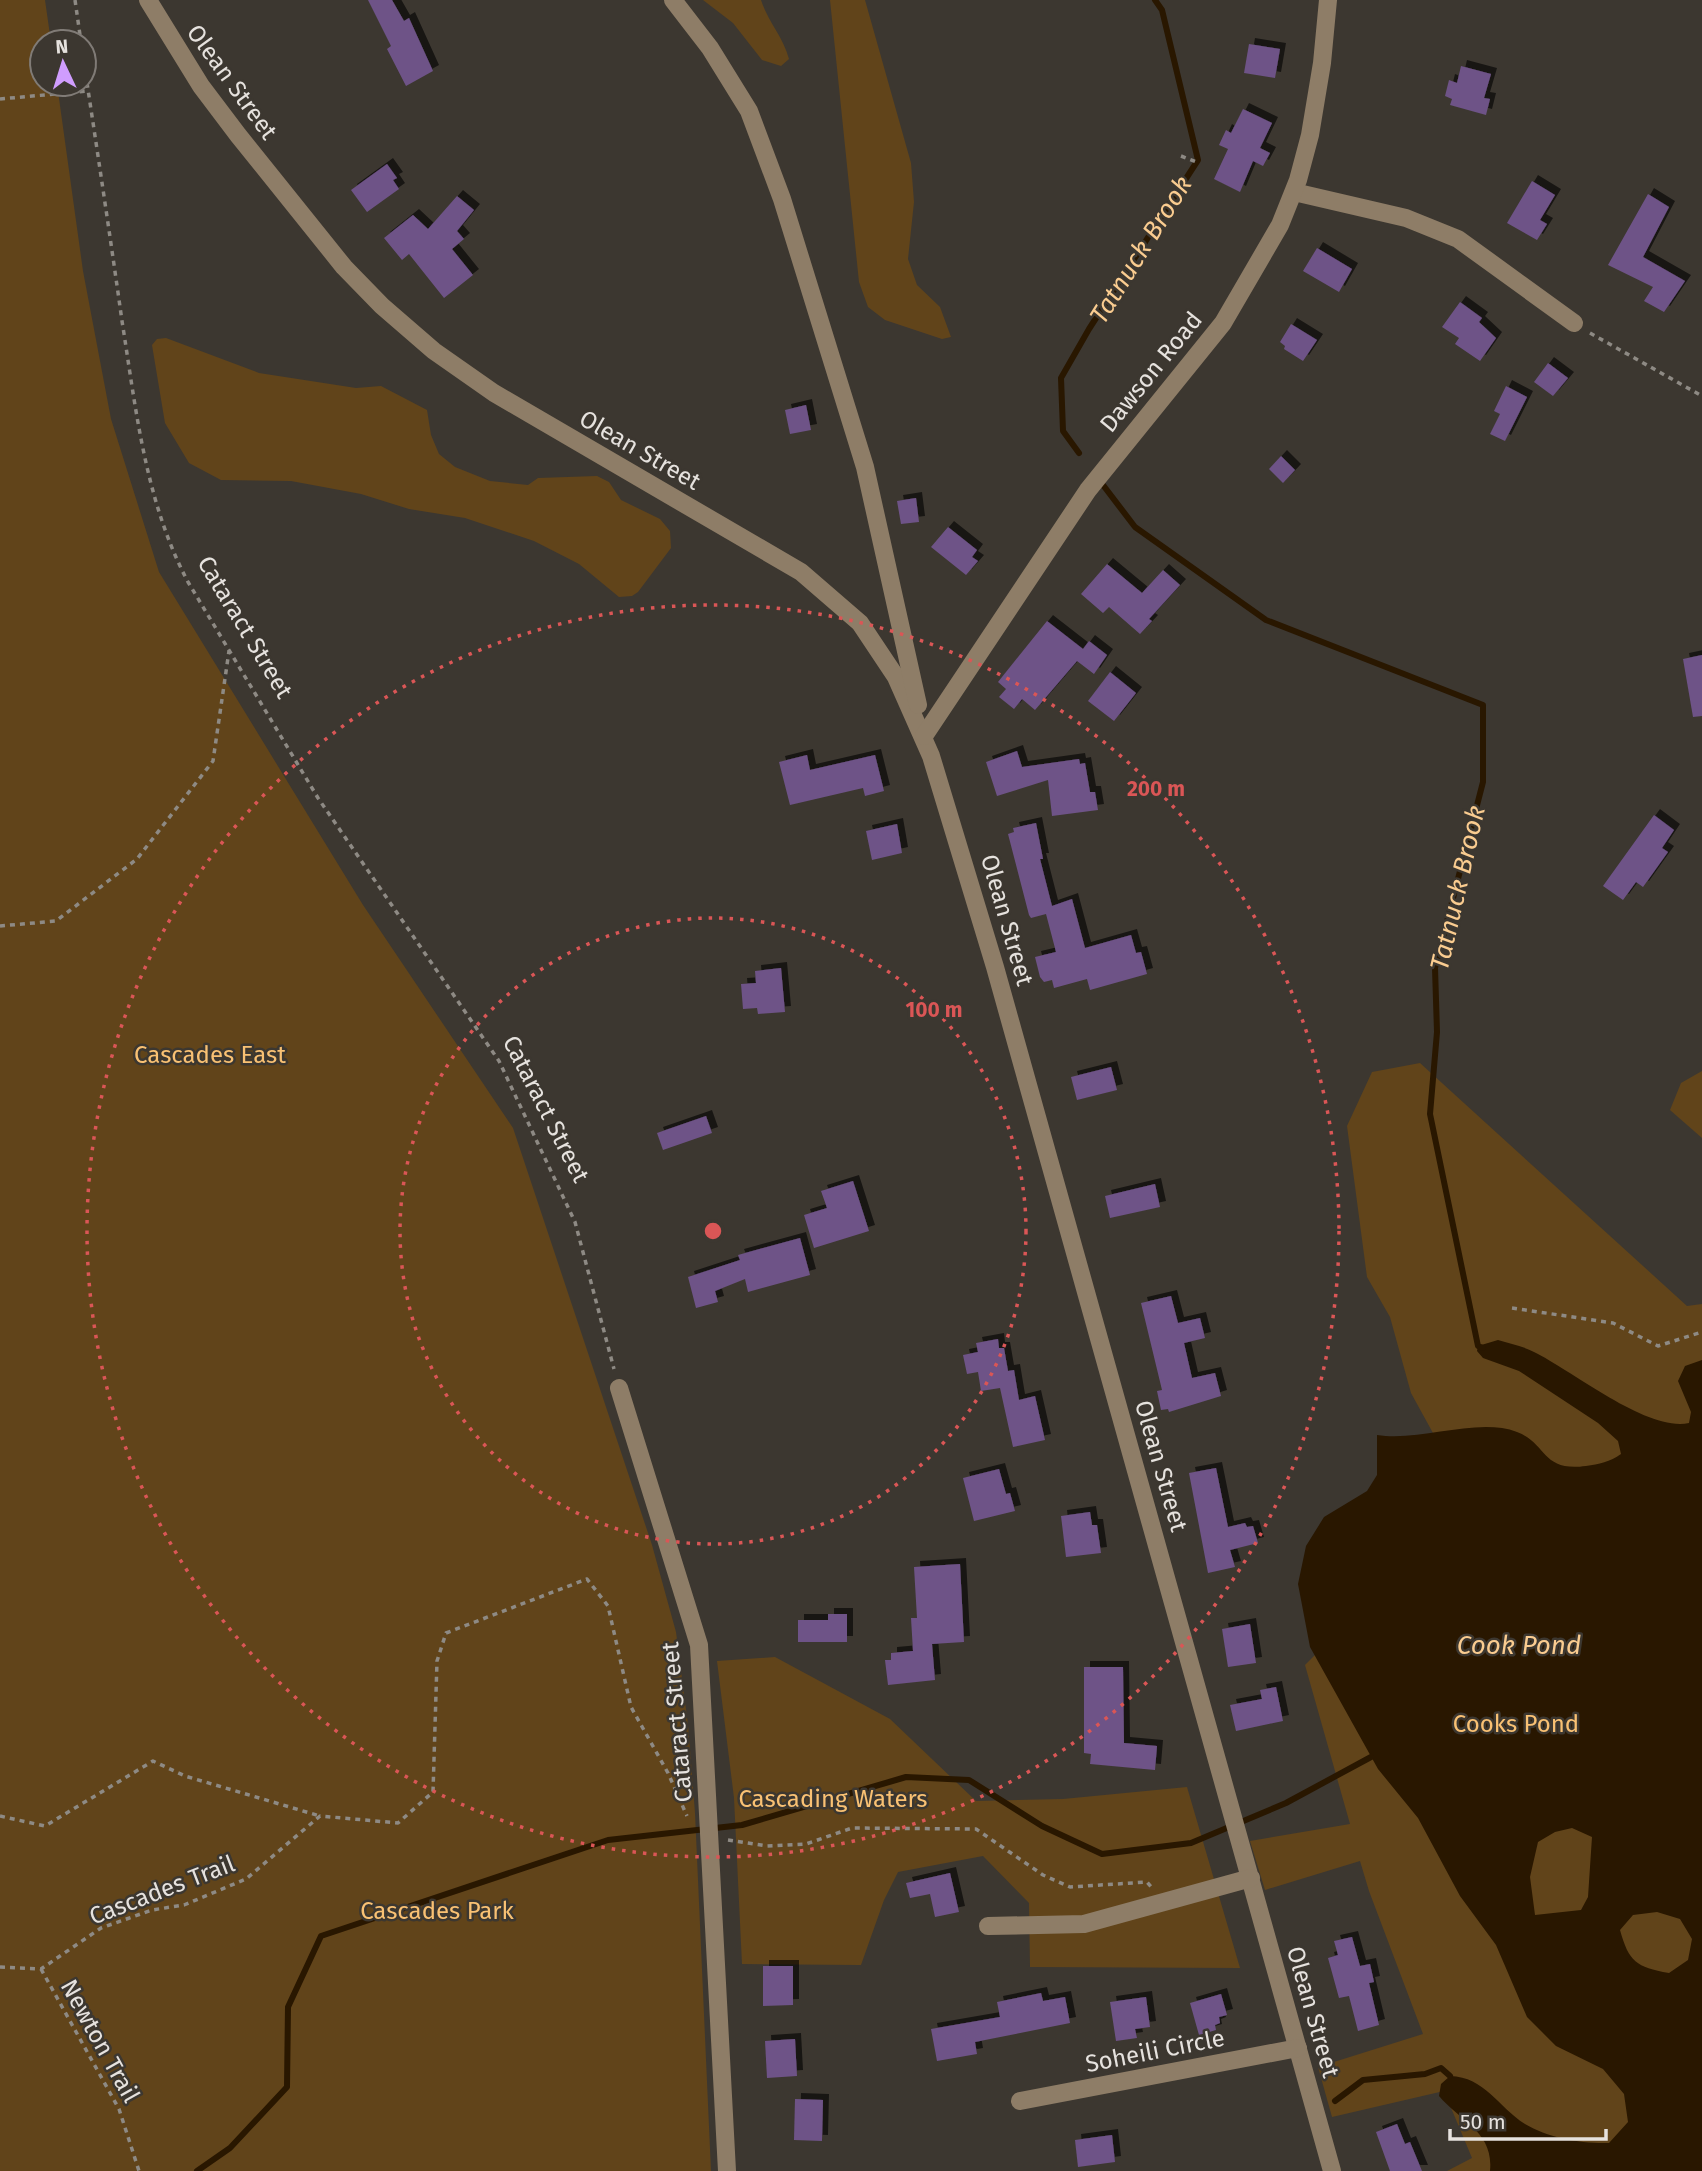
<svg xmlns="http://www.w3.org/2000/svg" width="1702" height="2171" font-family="'Fira Sans',sans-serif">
<defs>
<filter id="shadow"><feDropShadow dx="6" dy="-6" stdDeviation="0" flood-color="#0009"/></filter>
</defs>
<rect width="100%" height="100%" fill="#3c3730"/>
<g fill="#61441a">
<polygon points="0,0 45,0 51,42 42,42 42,84 57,84 83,271 111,419 159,572 363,905 513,1128 652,1545 676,1632 688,1725 695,1813 711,2171 0,2171"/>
<path d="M703,0H761C768,22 783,36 789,59L781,66L762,60L733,23Z"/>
<polygon points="830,0 865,0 911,163 914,202 908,259 917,285 940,307 951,337 942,339 885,320 868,307 859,282"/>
<polygon points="166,338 259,373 356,388 381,386 427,410 431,435 439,454 455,467 490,481 528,485 538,478 597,476 609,482 621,500 660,519 670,531 671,548 638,592 632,596 619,597 579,564 534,541 465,518 409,509 361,494 291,481 221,480 189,463 165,423 152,345 157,339"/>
<polygon points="1420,1063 1687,1306 1702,1304 1702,2171 1447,2171 1472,2158 1444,2091 1332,2117 1318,2067 1423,2034 1369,1891 1360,1861 1265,1890 1250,1841 1350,1824 1305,1665 1391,1579 1439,1444 1411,1393 1390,1317 1367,1277 1347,1126 1372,1072"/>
<polygon points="1702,1071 1702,1138 1670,1110 1681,1083"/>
<polygon points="775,1657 890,1719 976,1801 1063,1799 1187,1787 1240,1968 1030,1967 1029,1903 983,1856 898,1872 884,1900 861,1965 742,1964 734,1798 717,1661"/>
</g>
<path fill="#291700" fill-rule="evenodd" d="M1498,1340C1510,1344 1523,1346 1534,1352C1573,1371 1647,1432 1689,1423L1691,1412L1678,1381L1685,1366L1702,1360V2171H1490C1494,2132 1461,2122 1439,2096L1441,2084L1450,2076C1485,2077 1498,2107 1525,2124C1548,2138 1583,2144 1609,2143L1628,2122L1624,2094L1603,2069L1556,2046L1527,2017L1496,1945L1460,1896L1418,1818L1378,1769L1310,1647L1298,1584L1306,1546L1324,1517L1367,1491L1377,1475V1435C1421,1442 1477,1417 1517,1432C1548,1444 1541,1472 1586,1466C1599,1464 1610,1462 1621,1454L1618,1441L1598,1423L1519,1371L1483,1358L1477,1351L1478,1346ZM1572,1828L1592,1837L1588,1897L1581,1910L1535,1915L1530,1877L1538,1842L1555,1832ZM1657,1912L1680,1919L1692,1939L1688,1960L1669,1973C1636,1967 1629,1962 1620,1930L1633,1915Z"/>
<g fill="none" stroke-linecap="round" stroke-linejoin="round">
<g stroke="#291700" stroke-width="6">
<polyline points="1079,453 1063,431 1061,378 1089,329 1198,160 1162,10 1155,0"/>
<polyline points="1103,485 1135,527 1266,620 1483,705 1483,782 1435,968 1437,1032 1430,1114 1478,1346 1483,1348"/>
<polyline points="1335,2101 1363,2080 1425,2074 1441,2068 1450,2076"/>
<polyline points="197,2171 230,2148 287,2087 288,2007 321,1936 608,1840 742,1825 906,1777 969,1780 1042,1826 1102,1854 1191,1843 1286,1803 1371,1757"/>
</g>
</g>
<g fill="#6e5387" filter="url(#shadow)">
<polygon points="368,0 392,0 404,21 409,18 433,71 406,86 387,49 391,46"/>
<polygon points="1249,44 1280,49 1275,78 1244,73"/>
<polygon points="1461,66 1491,74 1484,98 1490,99 1486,115 1450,105 1452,99 1445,96 1449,80 1457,83"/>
<polygon points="1243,109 1272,123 1260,148 1270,153 1263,166 1253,161 1240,192 1214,179 1228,149 1219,145 1226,130 1231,133"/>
<polygon points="387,164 397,178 393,180 399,189 367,212 351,190"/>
<polygon points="1532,181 1555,195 1540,220 1547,224 1537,240 1507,223"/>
<polygon points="1648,194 1669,207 1643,257 1685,281 1664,312 1644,301 1653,287 1608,265"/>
<polygon points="457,196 474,210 457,231 464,239 452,249 473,275 444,298 409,254 402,260 384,238 413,215 428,229"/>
<polygon points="1317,248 1352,269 1339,292 1303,271"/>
<polygon points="1460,302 1482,318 1479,322 1496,338 1480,361 1455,344 1459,338 1442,327"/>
<polygon points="1291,324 1317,340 1303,361 1284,349 1285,346 1280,342"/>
<polygon points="1548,363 1568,378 1553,396 1534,382"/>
<polygon points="1506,386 1527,397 1505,441 1490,434 1500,414 1494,411"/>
<polygon points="806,405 811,430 790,434 785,410"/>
<polygon points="1281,456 1295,470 1283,483 1269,469"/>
<polygon points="916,498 919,522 901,524 897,501"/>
<polygon points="948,527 977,550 972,557 978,561 966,575 931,547"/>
<polygon points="1107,564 1142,593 1163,570 1180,585 1149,619 1152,621 1140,634 1109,607 1103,613 1081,594"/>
<polygon points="1047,621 1083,649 1089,641 1107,655 1094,674 1077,661 1035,710 1022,699 1014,709 999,697 1006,689 998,682"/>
<polygon points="1702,655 1702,716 1693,717 1683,659"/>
<polygon points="1110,672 1136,693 1114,721 1088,701"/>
<polygon points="1017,751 1022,767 1079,759 1080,764 1085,763 1090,792 1095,792 1098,810 1052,816 1048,780 997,796 986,762"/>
<polygon points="807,755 810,770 875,755 884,791 865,796 863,788 790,805 779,762"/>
<polygon points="1654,815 1674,830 1662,848 1668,852 1643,887 1636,882 1623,900 1603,886"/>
<polygon points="1036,823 1043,859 1040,859 1052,906 1072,899 1085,948 1131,935 1136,953 1141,952 1147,974 1090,990 1087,979 1054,988 1052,980 1044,982 1040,977 1035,957 1056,952 1046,914 1031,918 1029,915 1008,834 1014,832 1013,828"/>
<polygon points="897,824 902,853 872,860 866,831"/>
<polygon points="781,968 785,1012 758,1014 757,1008 743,1009 741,984 756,983 755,971"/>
<polygon points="1111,1067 1117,1090 1077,1100 1071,1077"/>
<polygon points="706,1116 712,1133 663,1150 657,1133"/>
<polygon points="853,1181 869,1231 814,1248 804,1215 827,1208 821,1191"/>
<polygon points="1155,1184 1160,1207 1110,1218 1105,1196"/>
<polygon points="800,1238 810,1275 748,1292 745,1279 715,1291 718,1302 696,1308 688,1277 740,1260 738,1255"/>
<polygon points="1171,1296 1178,1323 1200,1318 1205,1338 1184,1343 1192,1378 1215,1373 1221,1396 1169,1412 1168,1409 1161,1410 1157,1391 1162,1390 1141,1303"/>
<polygon points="998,1339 999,1348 1004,1348 1008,1371 1014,1370 1019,1400 1035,1396 1045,1440 1013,1447 1000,1388 981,1391 978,1372 967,1374 963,1355 978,1352 976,1343"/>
<polygon points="1216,1468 1228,1527 1245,1523 1247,1527 1253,1526 1258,1543 1230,1550 1235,1567 1208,1573 1189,1473"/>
<polygon points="999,1469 1006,1494 1010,1493 1015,1511 974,1521 963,1478"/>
<polygon points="1090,1512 1092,1525 1097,1525 1101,1553 1066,1557 1061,1516"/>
<polygon points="960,1564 964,1642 932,1644 935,1680 888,1685 885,1660 891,1660 891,1653 913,1651 911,1618 917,1618 914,1567"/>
<polygon points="828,1614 847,1614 847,1642 798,1642 798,1620 828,1620"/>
<polygon points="1250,1624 1256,1663 1228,1667 1222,1629"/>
<polygon points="1084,1667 1123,1667 1124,1743 1157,1746 1155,1770 1090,1764 1091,1754 1084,1753"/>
<polygon points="1276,1687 1283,1721 1236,1731 1230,1705 1262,1699 1260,1690"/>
<polygon points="950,1873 959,1912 935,1917 930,1894 910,1898 906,1883"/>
<polygon points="1352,1937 1360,1966 1370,1964 1374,1982 1369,1983 1379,2025 1358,2031 1349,1996 1339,1998 1328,1958 1338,1955 1334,1941"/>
<polygon points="763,1966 793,1966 793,2005 763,2006"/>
<polygon points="1041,1993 1043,2001 1065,1997 1070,2023 975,2042 977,2054 937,2061 931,2029 1000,2017 997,2002"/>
<polygon points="1221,1994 1227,2015 1219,2017 1220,2023 1215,2025 1216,2030 1199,2035 1190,2003"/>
<polygon points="1146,1997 1150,2027 1135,2029 1137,2038 1116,2041 1110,2002"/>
<polygon points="795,2039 797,2076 767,2078 765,2041"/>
<polygon points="795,2099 823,2100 822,2141 794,2140"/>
<polygon points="1397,2124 1405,2144 1410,2142 1422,2171 1390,2171 1376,2132"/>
<polygon points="1112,2135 1115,2162 1078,2167 1075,2140"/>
</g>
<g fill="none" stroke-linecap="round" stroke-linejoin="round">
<g stroke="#8e8a84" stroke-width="3.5" stroke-dasharray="5 5" stroke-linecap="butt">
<polyline points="75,0 81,42"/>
<path d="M84,63C97,149 110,235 122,321C136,409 145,501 188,582L318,798L499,1061L575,1222L614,1369"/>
<polyline points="0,99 88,91"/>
<polyline points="1181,156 1199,163"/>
<polyline points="1590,333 1702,396"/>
<polyline points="0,926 56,921 137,859 213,761 229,651"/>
<polyline points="1512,1308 1613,1323 1658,1346 1702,1332"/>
<polyline points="0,1816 45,1826 153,1761 185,1776 320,1816"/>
<polyline points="728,1840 767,1846 806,1844 852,1828 976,1829 1043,1875 1070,1887 1147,1882 1152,1888"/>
<polyline points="0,1967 41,1969 101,1928 152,1910 184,1905 246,1879 320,1816 398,1823 433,1792 437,1661 446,1633 587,1579 608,1606 631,1707 668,1773 687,1816"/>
<polyline points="41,1969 119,2109 139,2171"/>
</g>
<g stroke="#8e7d67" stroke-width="18">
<polyline points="148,0 201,86 238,135 344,267 382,306 434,351 494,393 801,572 860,623 896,677 931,756 995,967 1332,2171"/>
<polyline points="673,0 710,48 749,111 782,199 865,467 918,705"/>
<polyline points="1294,192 1406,218 1458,239 1574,323"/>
<polyline points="924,736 1088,490 1223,323 1280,225 1298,180 1310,135 1322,63 1328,0"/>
<polyline points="619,1388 699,1645 727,2171"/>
<polyline points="988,1926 1084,1924 1251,1878"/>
<polyline points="1020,2101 1298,2048"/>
</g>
</g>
<g fill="none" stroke="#da5656" stroke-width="3.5" stroke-dasharray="3.5 7">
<circle cx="713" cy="1231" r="313"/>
<circle cx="713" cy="1231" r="626"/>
</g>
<g text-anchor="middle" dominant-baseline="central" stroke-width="5" stroke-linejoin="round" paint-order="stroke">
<g font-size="24" fill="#e6e2de" stroke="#3c3730">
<text transform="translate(232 82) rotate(54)">Olean Street</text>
<text transform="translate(1151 372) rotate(-51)">Dawson Road</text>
<text transform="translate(640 450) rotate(30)">Olean Street</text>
<text transform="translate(245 627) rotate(59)">Cataract Street</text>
<text transform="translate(1007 920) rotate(74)">Olean Street</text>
<text transform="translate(546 1109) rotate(63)">Cataract Street</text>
<text transform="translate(1161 1466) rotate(74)">Olean Street</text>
<text transform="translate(677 1722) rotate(-95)">Cataract Street</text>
<text transform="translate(162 1890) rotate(-21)">Cascades Trail</text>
<text transform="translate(1313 2012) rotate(74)">Olean Street</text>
<text transform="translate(100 2041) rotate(61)">Newton Trail</text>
<text transform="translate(1155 2051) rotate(-11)">Soheili Circle</text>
</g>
<g font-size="24" fill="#f9c173" stroke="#3c3730">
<text x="210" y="1055">Cascades East</text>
<text x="1516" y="1724">Cooks Pond</text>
<text x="833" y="1799">Cascading Waters</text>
<text x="437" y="1911">Cascades Park</text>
</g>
<g font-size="26" font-style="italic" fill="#facc90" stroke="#3c3730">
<text transform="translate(1141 250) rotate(-58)">Tatnuck Brook</text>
<text transform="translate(1458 888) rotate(-77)">Tatnuck Brook</text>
<text x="1519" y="1645">Cook Pond</text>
</g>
</g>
<circle cx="713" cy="1231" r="10" fill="#da5656" stroke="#3c3730" stroke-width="3.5"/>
<g font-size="21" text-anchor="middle" font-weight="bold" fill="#da5656" stroke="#3c3730" stroke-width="5" stroke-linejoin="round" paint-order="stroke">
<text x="1156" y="796">200 m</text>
<text x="934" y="1017">100 m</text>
</g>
<g transform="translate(63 63) rotate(356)"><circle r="33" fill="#3c3730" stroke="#807b76" stroke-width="2"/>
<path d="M0-5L12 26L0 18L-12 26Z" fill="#d09dfe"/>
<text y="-10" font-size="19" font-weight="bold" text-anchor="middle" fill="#e6e2de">N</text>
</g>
<path d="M1450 2129v10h156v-10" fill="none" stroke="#e6e2de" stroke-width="3.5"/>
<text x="1460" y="2129" font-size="21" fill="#e6e2de" stroke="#3c3730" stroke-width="5" paint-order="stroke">50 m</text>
</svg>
